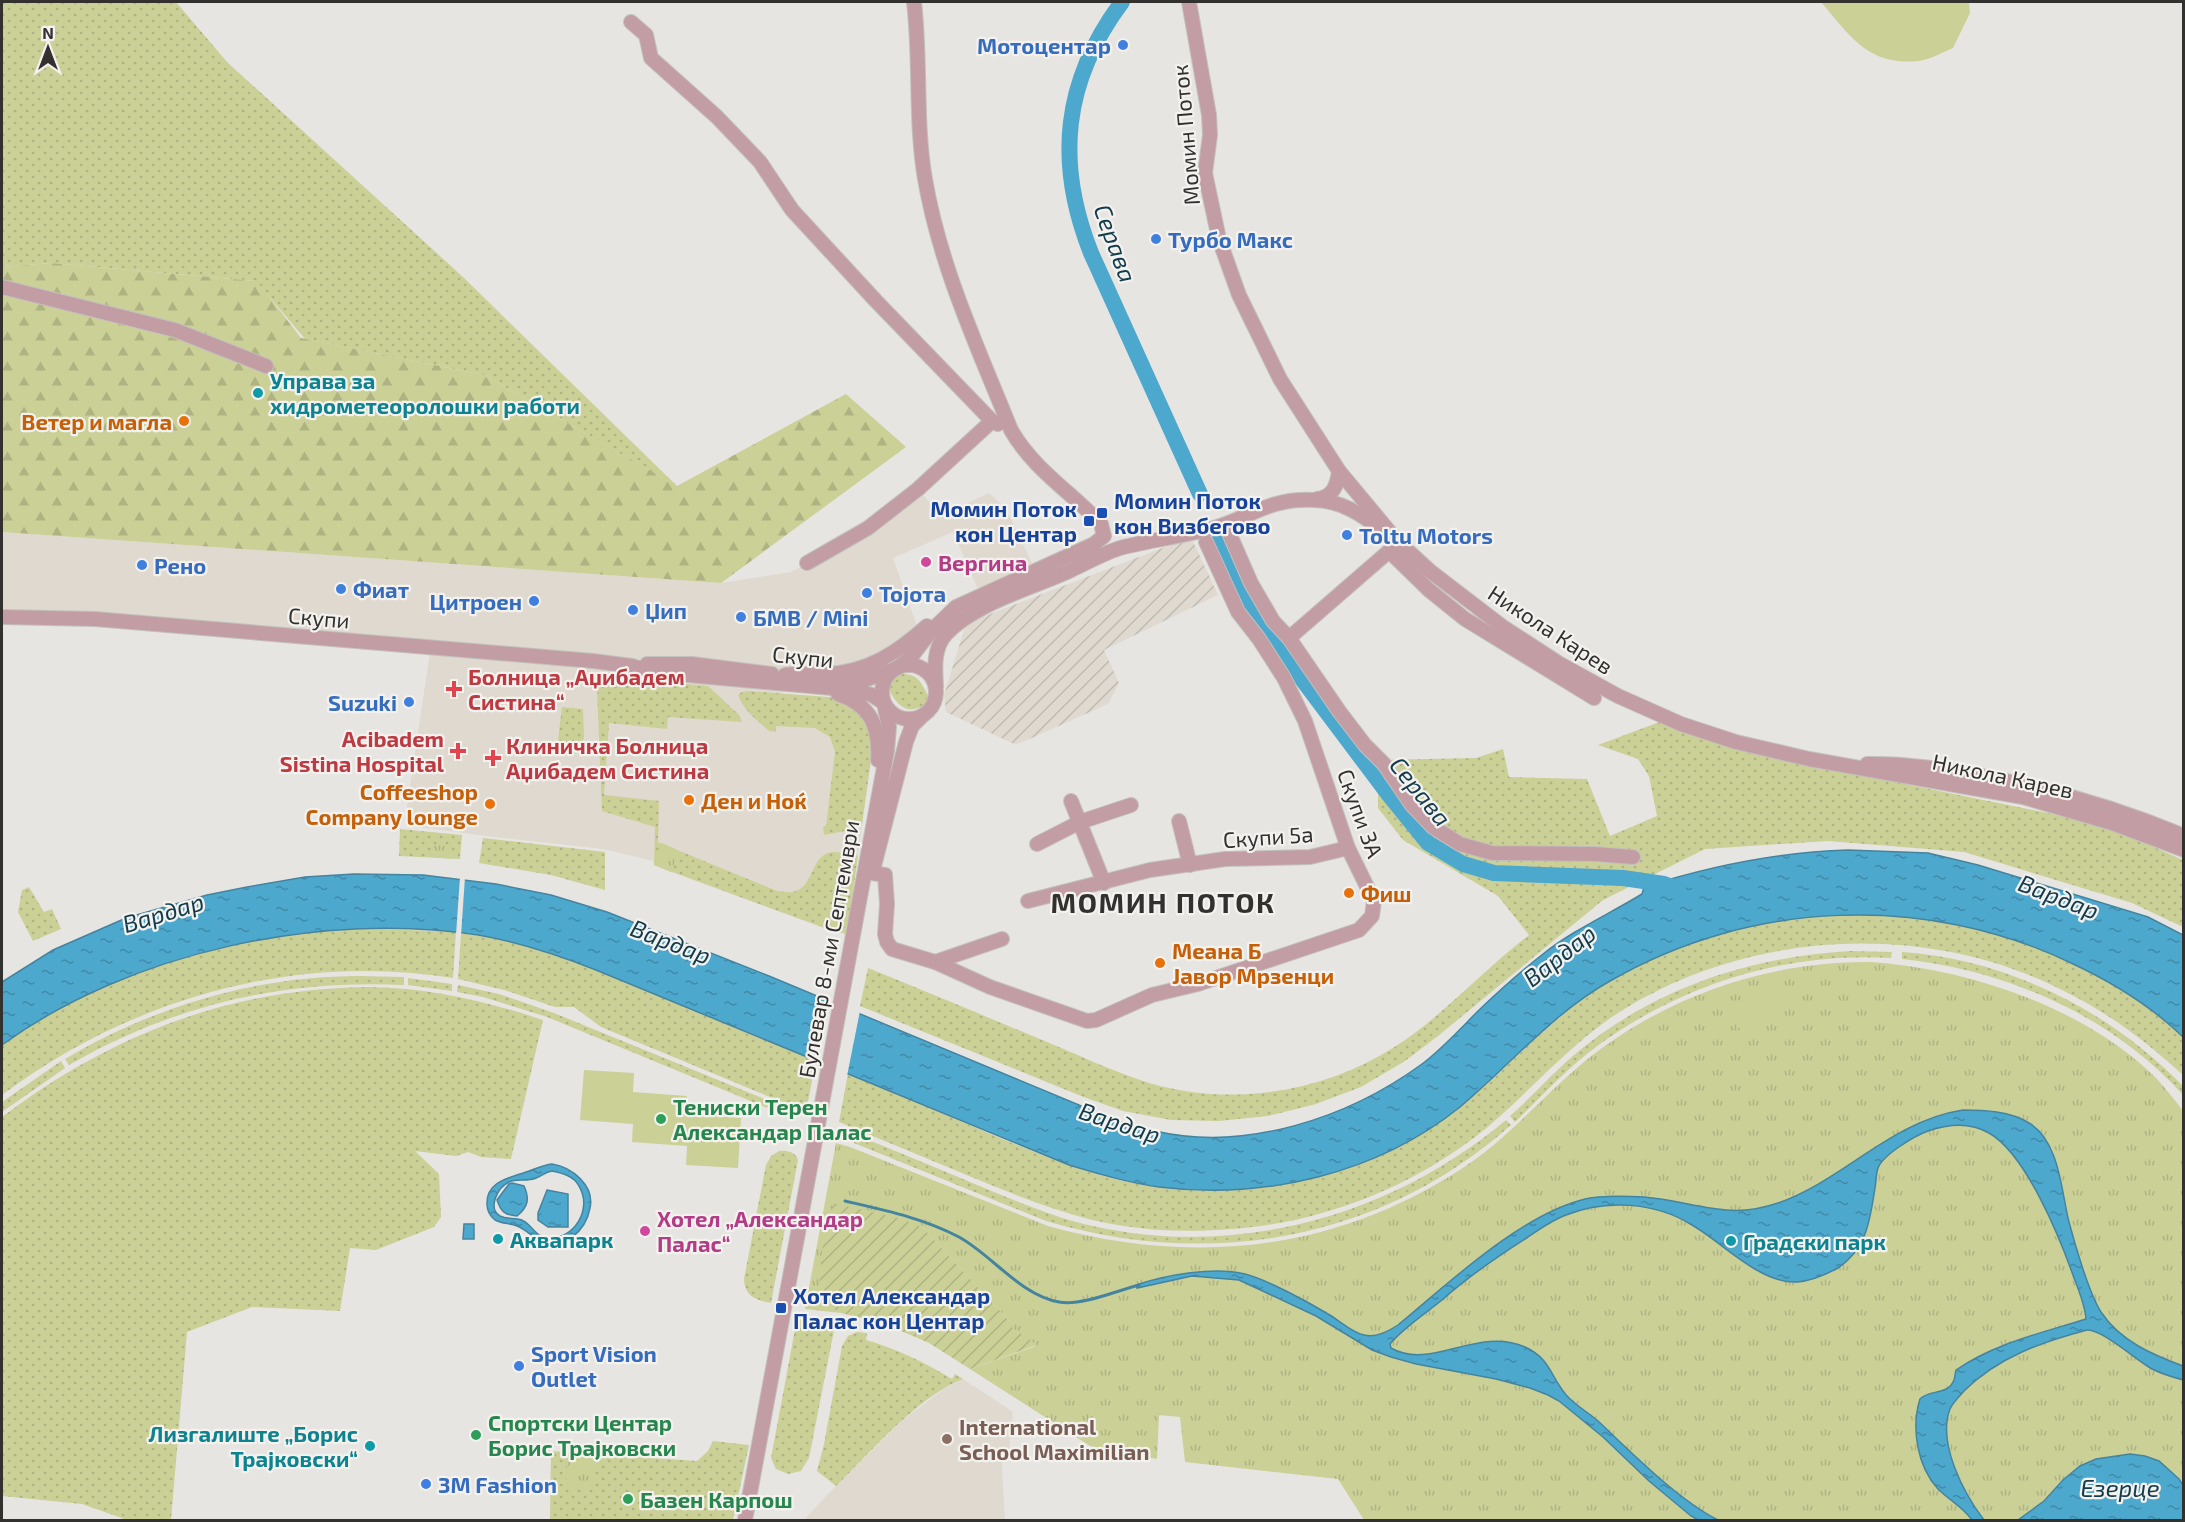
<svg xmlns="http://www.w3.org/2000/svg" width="2185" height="1522" font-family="'Exo 2',sans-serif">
<defs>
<pattern id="industrial-furrows" width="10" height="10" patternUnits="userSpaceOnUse" patternTransform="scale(1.5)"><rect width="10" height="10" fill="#dfd9cf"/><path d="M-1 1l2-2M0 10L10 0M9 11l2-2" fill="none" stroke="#c0bbb2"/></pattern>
<pattern id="grass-dots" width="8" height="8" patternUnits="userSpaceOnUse" patternTransform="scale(1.5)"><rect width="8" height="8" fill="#cbd097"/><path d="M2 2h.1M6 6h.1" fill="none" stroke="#afb382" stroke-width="1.8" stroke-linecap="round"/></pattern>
<pattern id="forest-firs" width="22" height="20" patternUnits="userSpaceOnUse" patternTransform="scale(1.5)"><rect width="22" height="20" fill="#cbd097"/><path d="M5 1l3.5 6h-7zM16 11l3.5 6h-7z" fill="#afb382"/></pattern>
<pattern id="park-tufts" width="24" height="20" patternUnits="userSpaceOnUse" patternTransform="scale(1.5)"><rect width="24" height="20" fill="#cbd097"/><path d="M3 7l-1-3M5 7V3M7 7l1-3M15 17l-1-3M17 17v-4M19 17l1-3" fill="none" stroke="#afb382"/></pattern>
<pattern id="garden-furrows" width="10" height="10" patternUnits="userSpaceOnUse" patternTransform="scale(1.5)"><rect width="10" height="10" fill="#cbd097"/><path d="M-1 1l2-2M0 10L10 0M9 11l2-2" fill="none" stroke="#afb382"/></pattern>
<pattern id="water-ripples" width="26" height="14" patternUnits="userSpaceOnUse" patternTransform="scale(1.5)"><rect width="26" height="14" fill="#4da8ce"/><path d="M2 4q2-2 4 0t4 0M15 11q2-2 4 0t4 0" fill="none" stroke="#4189a8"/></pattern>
</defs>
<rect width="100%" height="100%" fill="#e7e5e2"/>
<g fill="#dfd9cf">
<polygon points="918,489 941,515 989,493 1006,509 1032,563 1014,574 978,589 953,532 893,558 919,632 886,653 778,694 811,696 874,739 847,934 830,930 671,872 654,865 653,861 603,849 494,837 411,826 405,820 430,652 2,617 2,532 721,583 791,572 813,561"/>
<polygon points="963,1379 1013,1412 1008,1459 1003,1461 1002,1467 1005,1520 804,1520 828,1494 904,1419 944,1389"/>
</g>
<polygon fill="url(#industrial-furrows)" points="1191,537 1218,595 1104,650 1119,683 1108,704 1016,745 946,712 944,695 964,630 972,621"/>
<g fill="url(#grass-dots)">
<polygon points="2,2 176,2 227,62 463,277 678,487 484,375 305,339 256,281 51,263 2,267"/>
<path d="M901,674C920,673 921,685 930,698C924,708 910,714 900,705C894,701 893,694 887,689L890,681Z"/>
<path d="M606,677L708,686L739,715L742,722L668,717L667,729L609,723L604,795L659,801L658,842L777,891C781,891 788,893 792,892C816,888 809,853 834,852C842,852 850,855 858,856L847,934L830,930L654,865L655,827L602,811L597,687Z"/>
<path d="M748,691L842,698L864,714L874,739L862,824L845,831L824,835L823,827L826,826L835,752L830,737L815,728L776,726V732L769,731C757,720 744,711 738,695L742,692Z"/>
<polygon points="562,707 583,709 584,739 581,742 560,745 558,740"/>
<path d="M1662,721L1787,760L2102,824L2183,860V927L2132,903L1964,852L1828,841L1705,849L1603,900L1438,1036L1405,1061L1361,1087L1316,1104L1268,1116L1219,1121L1171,1120L1123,1111L1081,1096L860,1006L868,968C925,991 982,1015 1040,1039C1076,1054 1112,1071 1149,1083C1231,1107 1321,1093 1393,1048C1441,1018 1483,970 1529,935L1498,896L1403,840L1378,808V760L1476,758L1503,749L1509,777L1587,779L1610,836L1657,816L1649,776L1638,759L1598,745Z"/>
<polygon points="400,829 462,835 460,859 399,856"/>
<polygon points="483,838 605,852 605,890 551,875 479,863"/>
<polygon points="29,887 44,912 52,909 61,929 33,941 18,912 22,890"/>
<path d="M1849,915C1876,915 1903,916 1931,920C2022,932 2117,973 2183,1037V1075C2146,1041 2107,1012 2062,990C1922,919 1739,930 1609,1019C1568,1048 1535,1085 1498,1118C1437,1172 1360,1208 1280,1223C1228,1232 1170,1234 1117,1225C1066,1216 1018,1196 969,1176C926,1158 882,1140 839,1122L848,1073C887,1090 926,1106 965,1123C1027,1149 1090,1179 1158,1187C1278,1200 1390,1169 1481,1089C1522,1053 1559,1012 1607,983C1662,949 1730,926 1794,918C1812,916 1830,916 1849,915Z"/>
<path d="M385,929L456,932L453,978C293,952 130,999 2,1095V1045C87,982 193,949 298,933C326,929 356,930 385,929Z"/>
<polygon points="461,933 510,941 563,957 816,1060 806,1112 601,1027 574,1007 555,1007 504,990 458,979"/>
<path d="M1850,951L1892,952L1891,958C1784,951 1673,987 1588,1053C1562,1074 1539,1099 1515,1122L1510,1116C1534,1095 1555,1070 1580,1050C1658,987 1751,957 1850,951Z"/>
<path d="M1902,952C2008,959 2110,1011 2183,1086V1095C2112,1016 2007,970 1902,959Z"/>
<path d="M358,976L404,977V985C284,979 173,1005 69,1065L65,1059C152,1007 256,976 358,976Z"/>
<polygon points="408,978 452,984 452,991 408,985"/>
<polygon points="458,985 499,994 554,1013 789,1109 787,1116 547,1017 483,997 457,992"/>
<path d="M370,987C431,988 486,1001 543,1020L511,1159L481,1157L468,1152L456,1156L415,1151L439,1174L441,1217L434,1227L376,1250L350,1248L340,1311L252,1307L187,1332L171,1520H127L82,1504L2,1496V1117C112,1034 231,988 370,987Z"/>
<polygon points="61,1061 65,1068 2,1112 2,1102"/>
<path d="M1506,1120L1511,1125C1382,1240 1210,1270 1046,1221L854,1143L856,1135C898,1152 940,1169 982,1187C1013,1200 1044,1213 1076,1222C1227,1262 1388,1219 1506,1120Z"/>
<path d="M779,1151C786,1150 796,1152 798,1160L771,1303C756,1300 745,1297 744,1279L766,1165L771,1156Z"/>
<polygon points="797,1319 835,1325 809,1458 801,1471 788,1474 776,1469 771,1458"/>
<path d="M857,1332L867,1333L866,1340C897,1349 924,1362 952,1379L955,1374L963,1379C917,1397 871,1452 836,1486L817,1471L824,1444L842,1346L848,1336Z"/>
<polygon points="713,1441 749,1445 733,1520 550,1520 551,1451 697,1461 708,1451"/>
</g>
<polygon fill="url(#forest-firs)" points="51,263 257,281 301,338 484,375 677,486 846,394 906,447 721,583 2,532 2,267"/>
<g fill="url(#park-tufts)">
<polygon points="662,843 679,851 671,872 654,865"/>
<polygon points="433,845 452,846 452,859 433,857"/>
<path d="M1871,962C1970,969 2086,1008 2157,1079C2166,1089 2175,1100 2183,1111V1520H1364L1338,1479L1185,1462L1180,1417L1159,1415L1157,1459L1090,1446L970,1369L1036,1346L1010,1326V1322L923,1228L818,1301L841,1313L805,1309L836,1143L850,1147L1048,1226C1196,1267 1341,1251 1470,1163C1512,1134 1545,1094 1585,1061C1666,996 1768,961 1871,962Z"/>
<polygon points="567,1459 595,1460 594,1490 566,1489"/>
</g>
<polygon fill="url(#garden-furrows)" points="833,1203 902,1219 923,1228 1010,1322 1010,1326 1037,1345 970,1369 929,1343 885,1324 841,1313 818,1301 822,1250"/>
<g fill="#cbd097">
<path d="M1821,2H1969L1970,13L1953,48C1943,52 1930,60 1918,61C1868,66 1850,36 1821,2Z"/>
<polygon points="1778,985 1788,1010 1740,1030 1730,1004"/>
<polygon points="584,1070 634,1073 633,1092 687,1096 687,1114 741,1118 738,1168 686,1165 687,1146 632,1142 633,1124 580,1120"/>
<polygon points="1766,1343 1772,1352 1763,1359 1756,1349"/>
</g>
<g fill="url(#water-ripples)" stroke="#45849f" stroke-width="1.5" fill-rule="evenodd">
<path d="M1848,850L1928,853L1978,865L2148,917L2183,935V1037C2151,1006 2112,982 2071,963C1926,893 1750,900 1610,981C1553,1013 1510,1065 1460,1107C1377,1174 1264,1200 1159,1187C1129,1183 1099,1174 1069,1165L596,970C558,955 519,942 478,935C322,911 129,952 2,1045V982L53,950L126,918L207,895L247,887L305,877L354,874L423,875L496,884L551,895L607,912L769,976L1115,1120C1129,1124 1142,1128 1155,1131C1246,1152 1348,1118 1422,1064C1442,1049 1460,1029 1478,1011C1499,991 1520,972 1543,954C1572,931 1605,916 1637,897L1642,894L1644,887C1710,866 1778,852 1848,850Z"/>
<path d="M1963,1110C1984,1110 2010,1111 2029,1123C2060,1142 2061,1191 2069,1222C2075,1245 2089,1293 2101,1312C2120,1341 2153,1355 2183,1366V1380C2172,1377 2162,1374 2152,1369C2136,1360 2102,1329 2087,1330C2042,1342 1998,1357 1964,1391C1959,1397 1953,1402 1950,1409C1937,1443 1964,1494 1984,1520H1972C1963,1507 1949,1500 1938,1489C1917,1466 1911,1428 1920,1399C1929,1389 1948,1396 1954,1380C1955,1377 1955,1374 1956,1370C1995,1343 2042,1333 2086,1319C2085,1305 2079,1291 2074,1278C2060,1238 2026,1154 1989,1133C1970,1122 1948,1124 1928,1131C1914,1136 1883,1155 1878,1168C1876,1174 1876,1182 1875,1188C1870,1219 1867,1249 1838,1268C1825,1275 1812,1281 1797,1282C1760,1284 1722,1242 1692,1225C1655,1202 1606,1199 1566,1215C1552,1220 1540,1229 1528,1237C1498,1256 1469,1276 1442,1300C1425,1314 1404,1327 1390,1344L1391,1348C1431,1371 1477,1326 1525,1347C1552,1359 1551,1380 1569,1398C1578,1407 1589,1413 1598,1421C1631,1452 1678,1500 1718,1520H1698L1691,1516L1649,1481L1603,1437L1559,1401L1548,1395L1530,1388L1496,1379L1416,1364L1391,1357L1372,1350L1316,1316L1239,1280L1192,1276L1137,1288L1136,1285C1166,1275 1214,1266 1245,1274C1268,1280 1308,1302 1328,1314C1339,1320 1352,1333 1364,1335C1375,1338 1389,1331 1398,1325C1449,1283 1520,1215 1585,1199C1603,1195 1625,1196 1644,1197C1693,1201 1727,1221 1778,1203C1844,1180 1891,1121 1963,1110Z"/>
<path d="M552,1164C572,1167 595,1186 590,1208C586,1230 564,1252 540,1241C532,1237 526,1229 517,1226C510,1223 502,1224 495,1220C490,1216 487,1210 487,1204C486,1181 510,1178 526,1172C535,1169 543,1165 552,1164ZM552,1171C562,1173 574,1176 579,1186C593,1209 574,1240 548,1238C534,1237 530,1220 518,1219C512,1218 506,1219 500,1216C487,1208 498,1187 509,1182C517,1178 527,1182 536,1178C542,1176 545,1172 552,1171Z"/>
<path d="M512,1183L524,1186C530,1199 528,1207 517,1216C505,1215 501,1212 497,1200L509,1184Z"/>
<polygon points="547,1190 568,1194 568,1227 548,1227 538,1220 538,1213"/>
<polygon points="464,1224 474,1224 474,1239 463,1239"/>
<polygon points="2130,1454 2145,1456 2159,1461 2179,1479 2183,1485 2183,1520 2018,1520 2044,1501 2063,1480 2080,1466 2096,1459"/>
</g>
<g fill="#e7e5e2">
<polygon points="460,877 465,877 461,936 456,935"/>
<polygon points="827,997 860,1011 847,1076 815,1063"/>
</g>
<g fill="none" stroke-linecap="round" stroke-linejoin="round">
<path stroke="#45849f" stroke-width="3" d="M845,1201C884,1210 923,1218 959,1237C992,1255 1020,1295 1059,1302C1082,1306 1116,1291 1139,1285"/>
<g stroke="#4da8ce" stroke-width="16">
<path d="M1122,2C1063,81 1055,162 1091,253L1200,494"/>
<polyline points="1215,528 1244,595 1266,631 1389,795 1428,843 1463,864 1494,873 1623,878 1664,884 1678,889"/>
</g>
<g stroke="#c3c1be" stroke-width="16">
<g id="minor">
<polyline points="1189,2 1209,115 1210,135 1205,173 1219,239 1239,295 1280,379 1339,471 1398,542 1430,571 1503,627 1560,664 1618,696 1681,724 1736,742 1809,759 2023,797 2112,823 2184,850"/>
<polyline points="631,22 646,35 651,58 717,117 760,162 792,210 876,301 992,421"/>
<polyline points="2,287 175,330 266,366"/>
<path d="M1317,499C1333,497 1337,486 1339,471"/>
<polyline points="1230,535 1251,583 1273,621 1289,638 1339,711 1365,745 1384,764 1412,805 1433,827 1460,844 1492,853 1595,854 1633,857"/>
<polyline points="1390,552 1429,590 1465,619 1594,698"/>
<polyline points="807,563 868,528 918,489 992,421 998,424"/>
<polyline points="2,617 95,619 593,661 632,666 651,672 666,673 854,690 872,695 884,703 889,727 887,751 745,1520"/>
<polyline points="1289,638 1395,546"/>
<polyline points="647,664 692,664 772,674"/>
<circle cx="909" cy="692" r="27"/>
<path d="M785,675C799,673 813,675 827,674C868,672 897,653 927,626"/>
<path d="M835,680H865L897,668L911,657L931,631L956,607L1094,544L1104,536L1101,524C1071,492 1033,469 1011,430C978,348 940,267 925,179C915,121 921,61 914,2"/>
<path d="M936,686C935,669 933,648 946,634C974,604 1029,589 1067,572C1084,564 1102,554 1120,548C1151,540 1183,536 1214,528C1251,517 1269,498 1313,500C1340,500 1361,514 1382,530"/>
<path d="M838,694C871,705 880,727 878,760"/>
<path d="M1867,764C1908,763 1946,770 1986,777C2054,790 2120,809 2184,836"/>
<polyline points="1071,801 1104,883"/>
<polyline points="1179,821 1190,865"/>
<polyline points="1037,844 1080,822 1131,805"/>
<polyline points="874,866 906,742 912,726 922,716"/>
<polyline points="872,873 885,875 887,904 885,934 887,942 892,949 935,962 990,987 1087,1021 1096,1020 1152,995 1198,984 1359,930 1372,916 1374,901 1348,848 1305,721 1284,678 1259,639 1238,612 1206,542"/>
<polyline points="1028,901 1150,870 1225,859 1310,857 1348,848"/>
<polyline points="935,962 1002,939"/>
</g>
</g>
<use href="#minor" stroke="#c39da4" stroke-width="14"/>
</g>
<g fill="#3f7fe0" stroke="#f4f2ef" stroke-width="2">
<circle cx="1123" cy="45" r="6"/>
<circle cx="1156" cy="239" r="6"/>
<circle cx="1347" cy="535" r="6"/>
<circle cx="142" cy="565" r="6"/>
<circle cx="341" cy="589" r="6"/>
<circle cx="867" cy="593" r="6"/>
<circle cx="534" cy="601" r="6"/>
<circle cx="633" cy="610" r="6"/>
<circle cx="741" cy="617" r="6"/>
<circle cx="409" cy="702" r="6"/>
<circle cx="519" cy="1366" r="6"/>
<circle cx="426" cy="1484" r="6"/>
</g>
<g fill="#0f9aa8" stroke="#f4f2ef" stroke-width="2">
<circle cx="258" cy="393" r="6"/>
<circle cx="498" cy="1239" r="6"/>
<circle cx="1731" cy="1241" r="6"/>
<circle cx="370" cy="1446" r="6"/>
</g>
<g fill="#e8710a" stroke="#f4f2ef" stroke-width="2">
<circle cx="184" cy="421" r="6"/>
<circle cx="689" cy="800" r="6"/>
<circle cx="490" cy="804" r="6"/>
<circle cx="1349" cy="893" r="6"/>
<circle cx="1160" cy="963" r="6"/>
</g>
<g fill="#1a4fb4" stroke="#f4f2ef" stroke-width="2">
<rect x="1096" y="507" width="12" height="12" rx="3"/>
<rect x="1083" y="515" width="12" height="12" rx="3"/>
<rect x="775" y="1302" width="12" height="12" rx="3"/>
</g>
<g fill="#d1479c" stroke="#f4f2ef" stroke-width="2">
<circle cx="926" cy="562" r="6"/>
<circle cx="645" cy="1231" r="6"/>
</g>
<g fill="#e0444e" stroke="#f4f2ef" stroke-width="2">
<path d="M451 680h6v6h6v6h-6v6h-6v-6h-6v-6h6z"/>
<path d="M455 742h6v6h6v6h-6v6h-6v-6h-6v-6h6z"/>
<path d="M490 749h6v6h6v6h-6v6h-6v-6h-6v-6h6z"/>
</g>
<g fill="#2e9e5b" stroke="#f4f2ef" stroke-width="2">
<circle cx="661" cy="1119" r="6"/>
<circle cx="476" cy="1435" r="6"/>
<circle cx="628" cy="1499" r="6"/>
</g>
<circle fill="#8d6e63" stroke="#f4f2ef" stroke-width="2" cx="947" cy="1439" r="6"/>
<g text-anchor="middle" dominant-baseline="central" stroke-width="4.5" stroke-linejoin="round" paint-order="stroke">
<g font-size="22" font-weight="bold" fill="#366cbe" stroke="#f4f2ef" text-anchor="start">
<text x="1111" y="45" text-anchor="end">Мотоцентар</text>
<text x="1168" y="239">Турбо Макс</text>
<text x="1359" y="535">Toltu Motors</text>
<text x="154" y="565">Рено</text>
<text x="353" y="589">Фиат</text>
<text x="879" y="593">Тојота</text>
<text x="522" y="601" text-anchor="end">Цитроен</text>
<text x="645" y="610">Џип</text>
<text x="753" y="617">БМВ / Mini</text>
<text x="397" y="702" text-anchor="end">Suzuki</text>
<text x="531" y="1353">Sport Vision<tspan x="531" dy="25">Outlet</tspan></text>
<text x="438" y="1484">3M Fashion</text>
</g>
<g font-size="22" fill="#323130" stroke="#f4f2ef">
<text transform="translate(1185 135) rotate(-95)">Момин Поток</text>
<text transform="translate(319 617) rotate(5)">Скупи</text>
<text transform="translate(1551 629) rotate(33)">Никола Карев</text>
<text transform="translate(803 656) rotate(6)">Скупи</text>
<text transform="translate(2003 775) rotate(12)">Никола Карев</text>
<text transform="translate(1361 813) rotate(70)">Скупи 3А</text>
<text transform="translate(1268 836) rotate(-4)">Скупи 5а</text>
<text transform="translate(828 949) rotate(-80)">Булевар 8-ми Септември</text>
</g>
<g font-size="22" font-weight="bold" fill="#0d838f" stroke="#f4f2ef" text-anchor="start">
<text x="270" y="380">Управа за<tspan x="270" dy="25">хидрометеоролошки работи</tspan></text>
<text x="510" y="1239">Аквапарк</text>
<text x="1743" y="1241">Градски парк</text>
<text x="358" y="1433" text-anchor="end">Лизгалиште „Борис<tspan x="358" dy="25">Трајковски“</tspan></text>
</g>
<g font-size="22" font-weight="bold" fill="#c56008" stroke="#f4f2ef" text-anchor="start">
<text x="172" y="421" text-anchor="end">Ветер и магла</text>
<text x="478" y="791" text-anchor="end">Coffeeshop<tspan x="478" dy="25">Company lounge</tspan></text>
<text x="701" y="800">Ден и Ноќ</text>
<text x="1361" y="893">Фиш</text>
<text x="1172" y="950">Меана Б<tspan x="1172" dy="25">Јавор Мрзенци</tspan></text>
</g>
<g font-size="22" font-weight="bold" fill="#164399" stroke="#f4f2ef" text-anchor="start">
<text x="1114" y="500">Момин Поток<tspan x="1114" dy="25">кон Визбегово</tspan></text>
<text x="1077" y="508" text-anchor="end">Момин Поток<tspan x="1077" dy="25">кон Центар</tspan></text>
<text x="793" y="1295">Хотел Александар<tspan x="793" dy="25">Палас кон Центар</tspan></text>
</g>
<g font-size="22" font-weight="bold" fill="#b23c85" stroke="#f4f2ef" text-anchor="start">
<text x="938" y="562">Вергина</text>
<text x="657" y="1218">Хотел „Александар<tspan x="657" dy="25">Палас“</tspan></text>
</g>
<g font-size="22" font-weight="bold" fill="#be3a42" stroke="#f4f2ef" text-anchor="start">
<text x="468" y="676">Болница „Аџибадем<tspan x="468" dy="25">Систина“</tspan></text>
<text x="444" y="738" text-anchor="end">Acibadem<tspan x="444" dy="25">Sistina Hospital</tspan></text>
<text x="506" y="745">Клиничка Болница<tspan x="506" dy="25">Аџибадем Систина</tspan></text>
</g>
<g font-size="22" font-weight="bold" fill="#27864d" stroke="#f4f2ef" text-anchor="start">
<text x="673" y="1106">Тениски Терен<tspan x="673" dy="25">Александар Палас</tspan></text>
<text x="488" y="1422">Спортски Центар<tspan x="488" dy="25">Борис Трајковски</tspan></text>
<text x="640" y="1499">Базен Карпош</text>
</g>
<g font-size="22" font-weight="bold" fill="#785e54" stroke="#f4f2ef" text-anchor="start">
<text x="959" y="1426">International<tspan x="959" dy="25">School Maximilian</tspan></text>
</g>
<g font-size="24" font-style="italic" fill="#123b4b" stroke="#f4f2ef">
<text transform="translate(1116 243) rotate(70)">Серава</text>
<text transform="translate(1421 791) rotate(51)">Серава</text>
<text transform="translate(2059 896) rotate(21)">Вардар</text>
<text transform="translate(163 912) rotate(-17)">Вардар</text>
<text transform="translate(671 941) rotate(21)">Вардар</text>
<text transform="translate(1559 955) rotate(-38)">Вардар</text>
<text transform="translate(1120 1122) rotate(18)">Вардар</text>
<text x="2120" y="1487">Езерце</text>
</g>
<g font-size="28" font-weight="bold" letter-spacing="1.5" fill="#323130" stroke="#f4f2ef">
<text x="1163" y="902">МОМИН ПОТОК</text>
</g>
</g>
<rect width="2185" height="1522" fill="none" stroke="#323130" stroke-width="6"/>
<g transform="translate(48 48)" stroke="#f4f2ef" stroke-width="4.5" paint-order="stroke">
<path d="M0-4.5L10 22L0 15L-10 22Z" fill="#323130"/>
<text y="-9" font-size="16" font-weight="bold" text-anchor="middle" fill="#323130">N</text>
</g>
</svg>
